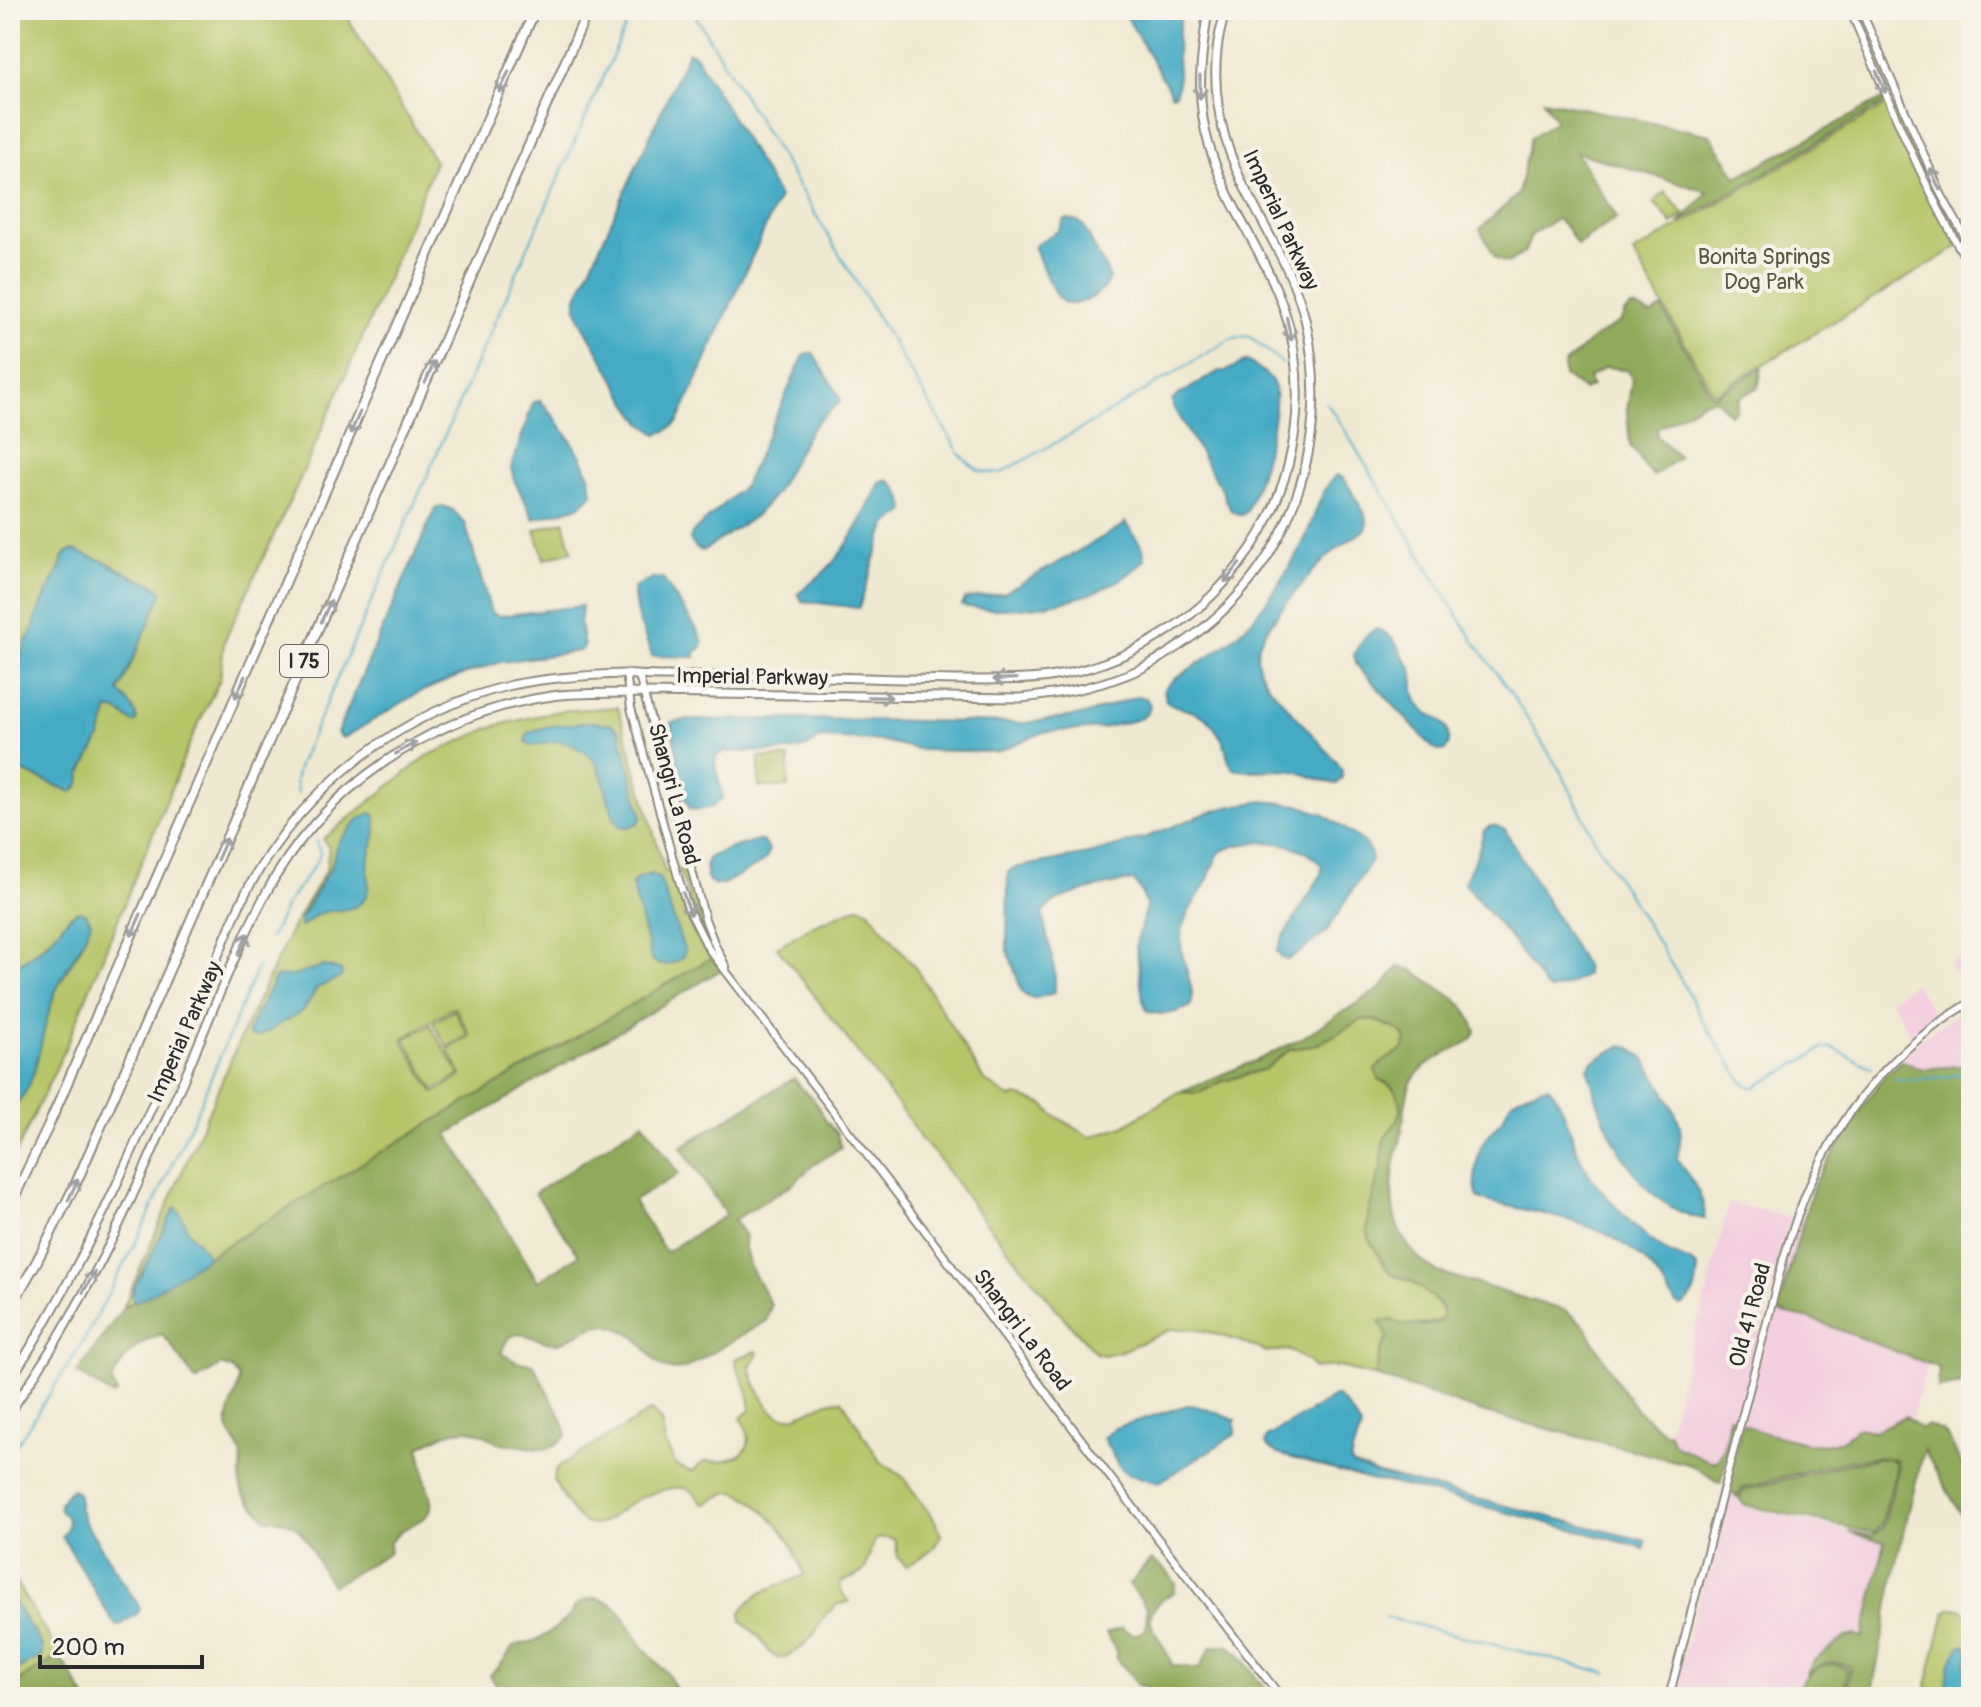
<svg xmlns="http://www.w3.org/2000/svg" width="1981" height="1707" font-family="Pangolin,sans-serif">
<rect width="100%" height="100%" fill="#f7f3e8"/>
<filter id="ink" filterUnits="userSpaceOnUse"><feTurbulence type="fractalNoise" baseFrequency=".0125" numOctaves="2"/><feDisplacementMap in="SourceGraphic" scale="16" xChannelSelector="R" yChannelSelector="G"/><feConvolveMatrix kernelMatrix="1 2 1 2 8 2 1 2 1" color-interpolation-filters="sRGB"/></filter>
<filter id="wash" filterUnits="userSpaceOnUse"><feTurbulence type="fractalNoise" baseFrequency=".006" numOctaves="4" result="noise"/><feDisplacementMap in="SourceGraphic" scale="32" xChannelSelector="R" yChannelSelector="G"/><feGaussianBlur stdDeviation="1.8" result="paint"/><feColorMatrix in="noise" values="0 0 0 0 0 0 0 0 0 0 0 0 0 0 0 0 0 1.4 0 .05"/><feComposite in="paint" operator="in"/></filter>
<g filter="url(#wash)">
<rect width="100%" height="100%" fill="#f0e9d2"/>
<g fill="#f3cfdf">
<polygon points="1971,950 1971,998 1942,1017 1909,1042 1911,1034 1890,1000 1914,983 1937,1018 1971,997 1949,963"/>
<polygon points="1971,1005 1971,1065 1921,1069 1903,1061 1905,1053 1922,1038"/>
<polygon points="1729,1203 1792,1217 1737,1420 1729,1417 1724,1449 1716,1462 1704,1459 1674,1445 1668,1432 1697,1320 1703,1313 1704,1295 1706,1296"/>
<polygon points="1798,1218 1804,1219 1777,1312 1811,1319 1928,1363 1911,1420 1906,1416 1875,1432 1857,1428 1849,1437 1833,1444 1814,1446 1757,1432 1742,1423"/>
<polygon points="1726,1486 1731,1490 1741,1506 1849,1531 1870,1539 1885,1541 1863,1638 1846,1637 1813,1661 1795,1690 1779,1697 1673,1696"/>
</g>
<g fill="#b6c568" stroke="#70784a" stroke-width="2" fill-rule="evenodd">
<path d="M10,10H343L435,162L379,299L300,479L224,642L220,679L191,740L66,1047L10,1166V1114L27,1089L52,1000L58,986L81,947L91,922L71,915C51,940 37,952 10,970V766L69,791L76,790L80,783L81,774L100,738L109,709L121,712L124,716L135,712L119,692L161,594L154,584L138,579L111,564L83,555L76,550L62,558L61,566C53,582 43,598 38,614C31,635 23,656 10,674Z"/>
<polygon points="1890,103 1958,247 1714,394 1633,253"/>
<polygon points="1665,192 1684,214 1672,224 1654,202"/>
<polygon points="564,521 572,551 544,559 535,530"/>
<path d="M618,707L665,872L673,871C680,901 692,933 711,958L371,1158L123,1308L246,1025L293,926L326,870L329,848L323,839L427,756L494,726L559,711ZM452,1008L456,1009L470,1034L469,1037L448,1049L462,1076L434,1093L402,1039Z"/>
<polygon points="759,757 789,758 788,787 759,787"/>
<polygon points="688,868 702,920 715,952 700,927 681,876 679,869"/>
<path d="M860,906L869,911L917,970L984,1080L1011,1098L1017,1096L1043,1104L1054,1115L1090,1137L1123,1126L1179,1092L1199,1093L1223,1081L1265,1069L1290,1049L1312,1046L1320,1043L1361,1020H1375L1400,1031L1406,1038L1404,1048L1381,1063L1379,1079L1394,1089L1400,1100L1401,1109L1396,1122L1383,1143L1381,1167L1369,1210L1367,1230L1370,1241L1387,1270L1394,1275L1411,1281L1433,1298L1442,1310V1319C1432,1324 1412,1327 1401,1324C1391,1322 1390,1320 1380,1321L1388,1337C1378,1352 1379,1359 1375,1376C1350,1372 1341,1362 1314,1369L1309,1362L1288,1350L1267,1352L1239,1341L1205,1331L1186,1329H1172L1121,1351L1104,1355L1096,1353L1066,1320L978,1213L935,1154L921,1140L910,1121L777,947L814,925Z"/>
<polygon points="454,1010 468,1035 447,1047 433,1023"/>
<polygon points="430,1025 460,1075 434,1090 405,1039"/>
<path d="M757,1351L758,1354L750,1366C753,1381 759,1393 768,1406C790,1435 816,1398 842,1400L880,1461L902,1476L934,1519L941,1535C935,1551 921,1558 906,1566L898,1557L895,1540C864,1529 873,1560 864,1570C859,1576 848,1580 841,1582L840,1590L849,1602L836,1605L833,1609L826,1614L813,1636L800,1649L785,1657L777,1658L770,1653L760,1638L742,1621L741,1612C757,1588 781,1586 804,1575C800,1563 795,1550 789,1540C781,1526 747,1491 732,1492C721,1492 715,1503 703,1504C699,1499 695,1493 690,1490C677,1482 644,1495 631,1503C617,1510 600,1534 582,1521C570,1512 561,1493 553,1480L556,1471L561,1465L651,1411L661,1421L665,1443L676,1465L692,1472C696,1470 698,1466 702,1463C707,1460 716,1462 722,1461C750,1456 755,1441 741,1418L750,1410C752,1391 739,1378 735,1359Z"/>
<polygon points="10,1573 60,1656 10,1686 10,1674 42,1656 42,1646 10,1596"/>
<polygon points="1951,1608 1961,1609 1971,1618 1971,1697 1924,1697 1945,1612"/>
</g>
<g fill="#90aa5c" stroke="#5e6a44" stroke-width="2">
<polygon points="1884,98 1886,102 1678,224 1708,192 1576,152 1617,218 1577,245 1567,228 1557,219 1532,234 1524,253 1507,263 1496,259 1480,229 1518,194 1531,137 1556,121 1543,100 1710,135 1737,177"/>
<path d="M1631,307L1640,309L1651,315L1662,308L1712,396H1715L1762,368L1758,387L1739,398L1736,410L1730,414C1718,405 1722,395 1703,402L1657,429V436L1679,457L1654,476L1645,468L1638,455L1630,446L1627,410L1632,380L1628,370L1605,367L1589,378L1592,386L1584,390L1564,376V365L1590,341L1621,321L1625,312Z"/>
<path d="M711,958L721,970L448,1134L538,1281L579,1255L535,1193L643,1122L679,1174L633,1201L666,1252L726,1215L681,1147L794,1078L803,1090L813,1098L826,1121L837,1134L841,1147L812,1166L793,1184L734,1220L745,1236L744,1244L749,1265L771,1305L766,1321L684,1369C656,1372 656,1359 639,1341C633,1334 621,1329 612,1326C589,1319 572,1344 553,1343C539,1343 517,1324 506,1342C504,1345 503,1349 501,1353L517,1362L533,1364L561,1417L567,1434C548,1457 538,1448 515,1445C508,1443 502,1445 496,1442C487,1436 479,1431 467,1430C445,1430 438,1439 419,1447C423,1460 424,1474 427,1486C430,1496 433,1501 430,1512L424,1518L401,1531L389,1543L390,1552L332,1586C328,1579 323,1572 319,1564C305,1538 301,1518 266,1519C259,1510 247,1501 242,1491C237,1479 244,1465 241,1453C237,1440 226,1434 228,1419C230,1404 239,1393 239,1377L232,1369L221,1365L196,1381L168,1341L161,1334C134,1344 124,1356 111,1382L117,1392L113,1396L77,1373L123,1308L371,1158Z"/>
<path d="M1398,967L1412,970L1455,999L1464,1007L1472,1021L1476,1032L1471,1040C1451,1052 1423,1061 1411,1083C1405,1095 1403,1124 1401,1138C1399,1146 1396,1154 1395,1162C1387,1208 1394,1243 1435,1271L1566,1311L1584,1325L1620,1386L1636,1409L1664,1433L1668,1432L1674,1445L1704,1459L1716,1462L1724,1449L1729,1416L1737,1420L1720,1483L1691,1465L1485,1413L1375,1376C1379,1359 1378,1353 1388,1337L1379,1321L1392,1320L1401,1324L1423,1325L1439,1322L1442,1319V1309L1433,1298L1411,1281L1390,1273L1370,1241L1367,1230L1369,1210L1381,1167L1384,1139L1396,1122L1401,1109L1400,1100L1394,1089L1387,1083L1379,1079L1375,1070L1381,1063L1404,1048L1406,1038L1400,1031L1375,1020H1361L1320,1043L1312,1046L1290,1049L1265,1069L1223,1081L1199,1093L1179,1092L1262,1058L1300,1039L1381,988Z"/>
<polygon points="1902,1061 1922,1069 1971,1065 1971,1379 1958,1385 1938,1388 1939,1368 1811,1319 1777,1312 1814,1184 1865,1103 1885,1075"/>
<path d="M1906,1416L1921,1429L1927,1425L1942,1431L1948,1437L1968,1476L1971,1487V1532L1924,1450L1900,1546L1871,1697H1845L1851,1668L1849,1666C1829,1660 1822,1661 1806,1675L1813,1661L1846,1637L1855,1635L1863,1637L1885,1542L1870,1539L1849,1531L1872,1536L1883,1528L1898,1470L1897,1460C1869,1448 1777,1481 1743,1488L1737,1497L1726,1486L1742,1423C1756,1431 1770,1435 1785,1438C1813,1445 1835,1452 1857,1428L1875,1431Z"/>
<path d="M1887,1458L1895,1461L1896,1470L1881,1526L1873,1533L1749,1506L1743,1504L1739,1498L1744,1490C1791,1480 1838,1462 1887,1458Z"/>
<path d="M1151,1560L1166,1570L1176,1584L1174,1592C1129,1618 1161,1631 1172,1665L1199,1669L1211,1647L1227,1645C1246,1655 1252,1676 1265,1689L1252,1697H1204L1201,1695L1198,1697H1158L1152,1695L1146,1687L1138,1685L1116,1657L1117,1653L1106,1633L1122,1628C1132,1636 1136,1636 1146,1629L1147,1608L1129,1584C1138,1577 1142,1567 1151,1560Z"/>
<path d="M597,1598L612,1604L619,1610L643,1647L667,1673L676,1689L675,1697H505L489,1675C500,1668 507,1657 513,1646L534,1641L549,1633L570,1616L574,1608L580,1602L588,1599Z"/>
<polygon points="60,1656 85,1697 10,1697 10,1686"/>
<polygon points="1834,1664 1848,1669 1843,1697 1786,1697 1797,1692 1804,1679 1820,1666"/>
</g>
<g fill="#45abc5" stroke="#386b78" stroke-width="2">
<path d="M1125,10H1183C1178,25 1177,40 1177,56C1177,69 1181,82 1175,94L1172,95L1125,14Z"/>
<polygon points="688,52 695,55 779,197 678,422 666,431 657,434 644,425 628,403 581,321 576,307 577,297"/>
<path d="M1068,219L1080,222L1083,225L1109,276C1107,287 1099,294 1089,299C1082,302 1072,306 1065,303C1052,297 1040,261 1035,248L1036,244L1058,231L1064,220Z"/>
<polygon points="807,353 813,353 840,397 840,402 818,421 808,434 776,493 755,516 703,551 696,548 690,540 692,533 744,486 803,357"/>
<path d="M1247,361C1255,366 1267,373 1272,381C1285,402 1256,488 1247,511L1242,515L1231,511L1222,490L1173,407L1172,401L1177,396L1219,371H1226Z"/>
<path d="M540,400C558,420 580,450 589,475C591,481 591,488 592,494L580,506L534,519L514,480L511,468L533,403Z"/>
<path d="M1336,475L1344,478L1367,518V528C1356,537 1342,544 1331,554C1315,567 1261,630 1258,648C1255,661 1260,673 1267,684L1336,761L1342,770V778L1337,784C1321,782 1308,774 1293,771C1273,768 1253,774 1234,769C1226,759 1228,757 1225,746C1222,738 1213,725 1207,719C1194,709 1178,710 1166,701L1164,689C1173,678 1187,671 1199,663C1219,650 1241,634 1256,615C1273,594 1288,571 1301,547C1314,524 1317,494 1336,475Z"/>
<path d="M887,480C898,485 905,500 905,512L886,525L859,608L802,601L798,594C807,586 818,578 827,569C851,544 865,513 880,483Z"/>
<polygon points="443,506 453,510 465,523 491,612 498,616 582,606 580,624 584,647 579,651 501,662 459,676 420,692 344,738 339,736 337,733 435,509"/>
<path d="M1125,522L1143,548L1145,559C1108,602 1015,616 962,606L965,599L1004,593L1124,525Z"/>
<path d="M72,550L103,561L138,579L154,584L161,590L162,594L119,691C126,701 136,707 137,721L134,723C125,718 120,709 109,709L100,738L81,774L80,783L72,792L10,766V674L20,659L27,639L32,632L38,612L61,566C62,557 63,554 72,550Z"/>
<polygon points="654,578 663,579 696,628 703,642 701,648 695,652 695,657 652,656 637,615 633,590 638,585"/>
<path d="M1375,629C1392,632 1397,645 1405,659C1407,662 1411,666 1412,670C1415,679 1412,692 1417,701C1424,720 1450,712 1449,744L1445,750L1438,751L1431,746L1357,665L1354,655C1359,644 1365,635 1375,629Z"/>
<path d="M1138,696L1146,698L1150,705L1148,713L1136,720L1103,728L1044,732L997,752L922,750L882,741L820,738L807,747L791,751L724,752L716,756L715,765L723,797C714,808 705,811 690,809L683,793L671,722L687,720L816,719L1026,723L1087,714Z"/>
<path d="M592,722L611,724L620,731L642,817C639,825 627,829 619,826C607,807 607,785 598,767C591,753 571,742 556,741C548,741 540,745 531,746L526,741L527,734C545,724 572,724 592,722Z"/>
<path d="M1264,801L1298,805L1323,814L1364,842L1371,854V861L1326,932L1295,956L1287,960L1281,957L1277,952L1281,941L1321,875L1322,867C1303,838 1247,836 1219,853C1213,864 1210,876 1204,887C1192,906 1180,921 1181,945C1182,965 1196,987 1191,1006C1177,1013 1162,1017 1147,1011L1143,1000L1136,945L1146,906L1142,893L1134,881C1115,882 1074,892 1056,901C1049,904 1046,908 1043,915C1046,938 1059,971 1054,993C1042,996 1031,1003 1022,992L1007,948L1008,872L1014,868L1093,853L1144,838L1207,813L1232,806Z"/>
<path d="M370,813L375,815C379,831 373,843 369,859C367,869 370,880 368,890C363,914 338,908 321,913C312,916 308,923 300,927V919L332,865L336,847L340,840L358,820Z"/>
<path d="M1491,826H1497L1505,830L1585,966L1586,975C1575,982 1563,988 1550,990L1545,987L1510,938L1464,883L1479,850L1484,830Z"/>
<polygon points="757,840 762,841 769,849 767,857 763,862 722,885 715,885 708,880 705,866 709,857 728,849"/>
<path d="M652,874L660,879L685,952C680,965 660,969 651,959L632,884L638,878Z"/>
<path d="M78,911L86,913L91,922C83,947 67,965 57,988C44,1018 42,1052 30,1083C26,1095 15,1103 10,1114V970C22,961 36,954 47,943C57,933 65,918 78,911Z"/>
<polygon points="324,966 340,970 342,973 340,978 317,988 303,1011 258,1037 250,1036 248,1033 249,1029 275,978 278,976 293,976"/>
<path d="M1622,1045C1631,1047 1637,1051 1643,1058C1651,1067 1679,1116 1680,1127C1682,1137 1679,1148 1677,1158C1687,1176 1708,1197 1704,1219C1639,1209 1600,1125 1588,1067L1593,1061Z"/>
<path d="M1548,1086C1566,1102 1572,1148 1587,1171C1606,1198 1638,1233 1666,1251C1676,1258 1691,1259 1698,1268C1697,1283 1696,1299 1681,1306L1676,1304C1667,1291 1659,1275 1647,1263C1603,1218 1537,1215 1479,1199C1472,1188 1476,1156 1483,1143C1488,1134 1497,1126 1503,1118C1506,1112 1508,1105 1513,1101C1521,1094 1537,1088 1548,1086Z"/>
<path d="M175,1207C183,1214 183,1223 189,1232C194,1240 202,1246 207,1254L206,1258L151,1294L135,1302L132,1297L134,1288Z"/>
<path d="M1336,1396L1347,1406L1361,1427C1359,1440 1349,1451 1351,1464L1375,1473L1646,1541L1644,1549L1638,1546L1388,1482L1373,1481L1278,1454L1268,1447L1265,1443L1267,1437Z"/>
<path d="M1187,1405C1203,1405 1220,1415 1236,1420L1234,1423L1236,1428V1434L1158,1483L1127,1474L1118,1465L1103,1438L1115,1428Z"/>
<path d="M73,1489L79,1495V1507L85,1522L140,1608L138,1613L120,1625L117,1626L111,1619L62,1536C70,1527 70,1518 60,1511C58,1502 66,1492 73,1489Z"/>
<polygon points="10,1596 42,1646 42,1656 10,1674"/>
<path d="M1961,1645L1966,1646C1971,1654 1969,1656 1965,1664L1967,1672L1971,1673V1697H1954L1947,1688L1949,1665Z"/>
</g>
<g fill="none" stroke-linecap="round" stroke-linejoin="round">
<g stroke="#45abc5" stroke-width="2">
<path d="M692,10L960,454C974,469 980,474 1001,473L1093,422L1232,338L1249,336L1283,364"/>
<polyline points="1326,403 1335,414 1447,599 1476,644 1511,693 1562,774 1597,844 1684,985 1704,1023 1741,1079 1748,1086 1755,1087 1813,1055 1822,1048 1833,1048 1872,1068"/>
<polyline points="298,794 295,781 299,765 633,10"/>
<polyline points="270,939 287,903 318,860 320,854 316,840"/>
<path d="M1895,1079C1921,1080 1946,1079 1971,1071"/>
<polyline points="10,1455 83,1342 138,1238 197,1111 258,966"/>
<polyline points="1385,1617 1607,1673"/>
</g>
</g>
</g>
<g filter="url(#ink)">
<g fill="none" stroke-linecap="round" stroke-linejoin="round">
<g stroke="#8e8a7e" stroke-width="10">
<g id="secondary">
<path d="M1850,10C1888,97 1922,186 1971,268"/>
<polyline points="1861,10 1941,194 1971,248"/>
<polyline points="626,674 631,708 678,877 688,908 708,948 929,1236 1099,1463 1281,1697"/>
<polyline points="639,676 705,919 715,945 726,967"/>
<path d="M1669,1697L1784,1257C1816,1146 1870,1062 1971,1002"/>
</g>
</g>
<g stroke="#8e8a7e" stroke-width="11">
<g id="primary">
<path d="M10,1380C78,1277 127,1164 176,1051C191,1017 205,984 220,951C229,929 238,906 250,885C305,786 401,711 512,685C550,677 587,675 626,674C649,677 672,676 694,676C738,676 781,677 825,677C875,678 924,680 974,680C999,679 1024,681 1049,677C1206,651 1318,512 1294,351C1283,272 1230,219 1209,145C1195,100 1201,56 1208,10"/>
<path d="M10,1412C44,1363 76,1310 103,1257C134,1197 159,1135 186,1074C211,1015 234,954 264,897C320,789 432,713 552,696C582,692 612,694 642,693L1021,698C1061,694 1100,687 1138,670C1156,662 1173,650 1189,639C1291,566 1332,444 1306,323C1296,279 1273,242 1252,202C1227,156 1211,105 1217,51C1218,38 1222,23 1226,10"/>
</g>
</g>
<g stroke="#8e8a7e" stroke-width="12">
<g id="highway">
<polyline points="10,1206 48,1127 535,10"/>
<polyline points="10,1308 37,1261 77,1181 588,10"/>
</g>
</g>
<use href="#secondary" stroke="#fff" stroke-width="6"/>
<use href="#primary" stroke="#fff" stroke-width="7"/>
<use href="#highway" stroke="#fff" stroke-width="8"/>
</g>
<defs><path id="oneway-shaft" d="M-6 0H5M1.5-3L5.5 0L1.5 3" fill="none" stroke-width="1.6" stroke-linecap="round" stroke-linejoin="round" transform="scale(2)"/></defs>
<g stroke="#a0a0a0">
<use href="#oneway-shaft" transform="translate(504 82) rotate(114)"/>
<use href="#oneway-shaft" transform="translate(1881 82) rotate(67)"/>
<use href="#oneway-shaft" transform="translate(1200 87) rotate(90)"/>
<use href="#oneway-shaft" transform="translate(1935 179) rotate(-114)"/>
<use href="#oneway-shaft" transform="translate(1289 329) rotate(78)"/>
<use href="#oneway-shaft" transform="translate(430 372) rotate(-66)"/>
<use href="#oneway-shaft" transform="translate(355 423) rotate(114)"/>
<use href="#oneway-shaft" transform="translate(1232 573) rotate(129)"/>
<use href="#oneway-shaft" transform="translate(326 611) rotate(-66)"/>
<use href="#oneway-shaft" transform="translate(1005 679) rotate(178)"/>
<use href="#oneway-shaft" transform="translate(240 687) rotate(114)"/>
<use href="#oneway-shaft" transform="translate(880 697) rotate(1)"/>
<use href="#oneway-shaft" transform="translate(406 748) rotate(-30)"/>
<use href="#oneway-shaft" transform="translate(222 849) rotate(-66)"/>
<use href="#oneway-shaft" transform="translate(687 904) rotate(70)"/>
<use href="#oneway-shaft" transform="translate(136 925) rotate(114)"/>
<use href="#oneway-shaft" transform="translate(243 944) rotate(-66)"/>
<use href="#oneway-shaft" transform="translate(73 1190) rotate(-65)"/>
<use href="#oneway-shaft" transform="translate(89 1282) rotate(-60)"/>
</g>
</g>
<g text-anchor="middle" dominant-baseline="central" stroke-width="8" stroke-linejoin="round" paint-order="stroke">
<rect fill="#f7f3e8" stroke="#686764" stroke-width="2" x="280" y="645" width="48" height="32" rx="6"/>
<g font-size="20" font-weight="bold" fill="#2b2b2b">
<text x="304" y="661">I 75</text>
</g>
<g font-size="22" fill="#2b2b2b" stroke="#f7f3e8">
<text transform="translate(1281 220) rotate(65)">Imperial Parkway</text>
<text transform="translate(752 677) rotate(1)">Imperial Parkway</text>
<text transform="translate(674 794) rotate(75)">Shangri La Road</text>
<text transform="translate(185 1032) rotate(-66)">Imperial Parkway</text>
<text transform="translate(1750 1315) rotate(-75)">Old 41 Road</text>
<text transform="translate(1022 1330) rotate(53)">Shangri La Road</text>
</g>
<g font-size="22" fill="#55593d" stroke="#f7f3e8">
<text x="1764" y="257">Bonita Springs<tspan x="1764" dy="25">Dog Park</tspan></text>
</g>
</g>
<rect width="1981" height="1707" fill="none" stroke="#f7f3e8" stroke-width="40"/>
<path d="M40 1655v12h162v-12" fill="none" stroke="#2b2b2b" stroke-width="4"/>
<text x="52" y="1655" font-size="24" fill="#2b2b2b" stroke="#f7f3e8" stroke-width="6" paint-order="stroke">200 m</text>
</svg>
